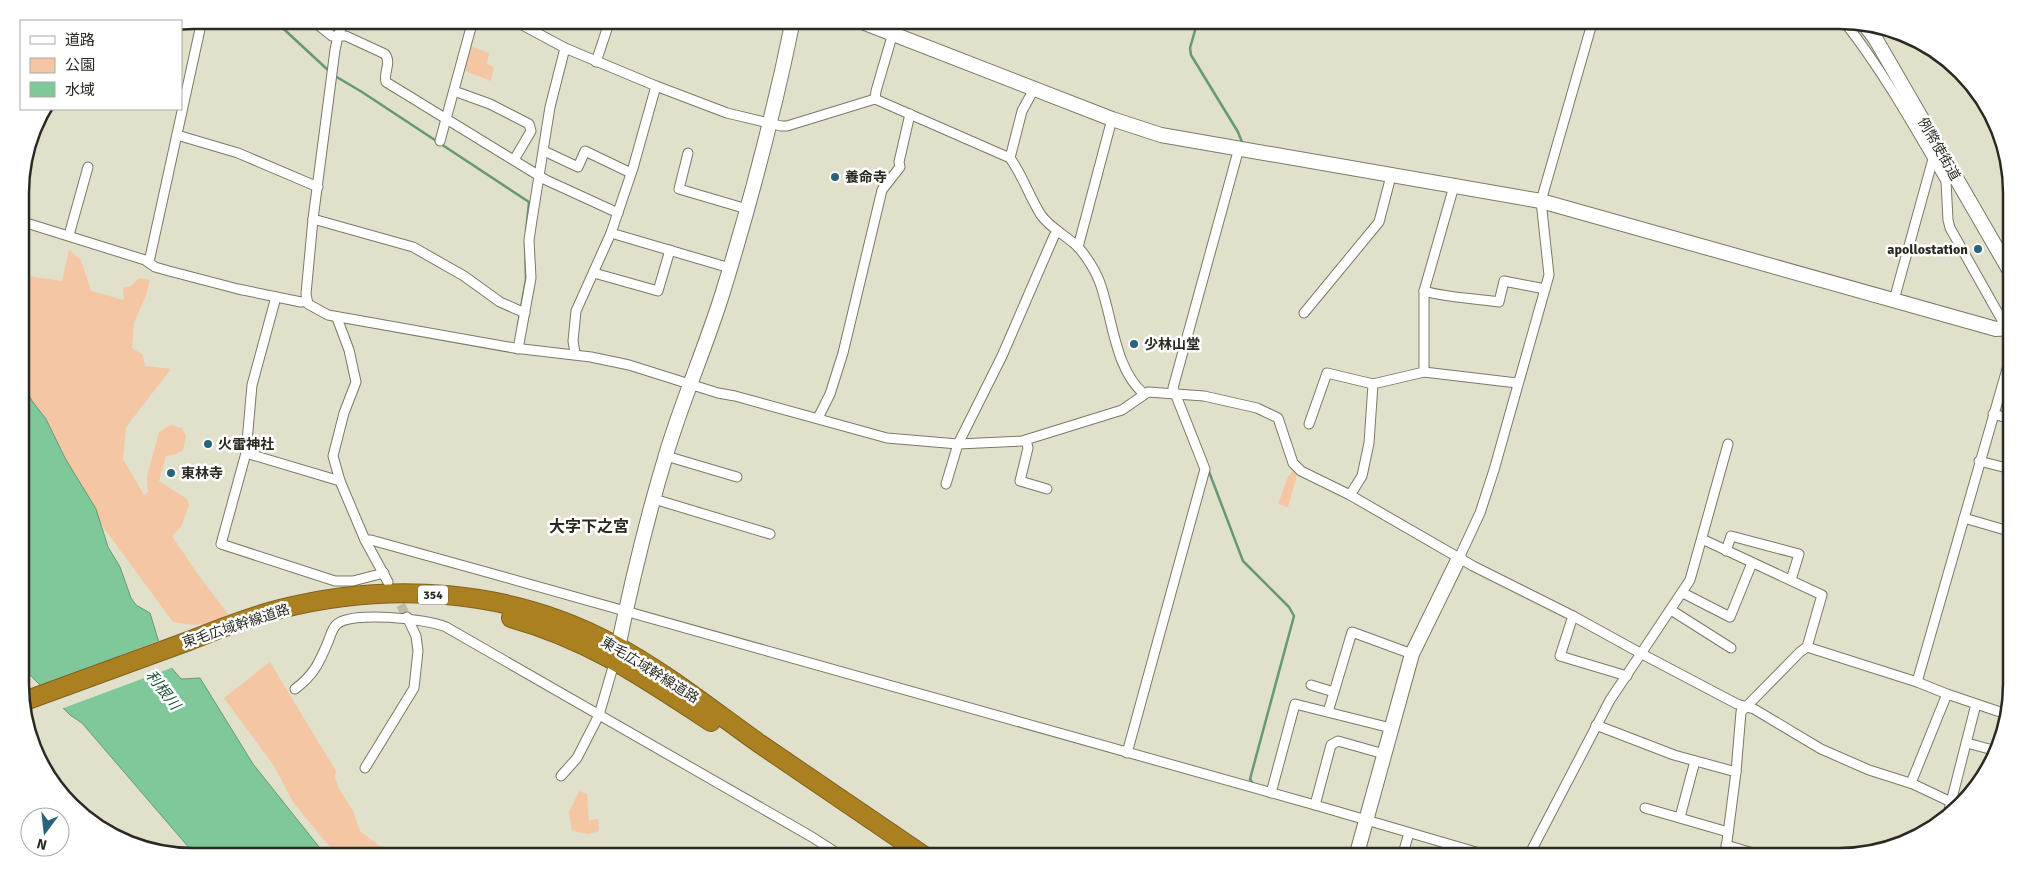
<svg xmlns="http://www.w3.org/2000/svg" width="2032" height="877" font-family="Signika,'Noto Sans JP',sans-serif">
<rect width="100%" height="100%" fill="#e0e0cb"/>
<g fill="#f5c6a4">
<polygon points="471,46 489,53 487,64 494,67 491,81 465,71"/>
<path d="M69,250L81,260L91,291L124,300L123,288L131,286L139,278L150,280L146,295L134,323L132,348L143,355L145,366L171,369L126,427L123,459L144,495L148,492L147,477L159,432L171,425L182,428L186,436L183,450L176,454L166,456L159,481L187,499L189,505L181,527L172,536L199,576L228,614C211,629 194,625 173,622L101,524L96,509L65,458L46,419L32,401L21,379V275L62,281Z"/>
<polygon points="1294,470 1298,472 1288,507 1278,504 1288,477"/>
<polygon points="270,662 336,771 335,777 338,787 353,811 360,831 384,849 401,857 339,857 323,839 293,802 274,766 224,698"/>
<polygon points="579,791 587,794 589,820 598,819 599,831 589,834 572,831 569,812"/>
</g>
<polygon fill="#7fc89a" stroke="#669976" points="21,379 32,401 46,419 65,458 96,509 108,547 120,567 131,598 136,605 150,613 164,659 181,679 200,678 253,764 327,857 197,857 82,723 70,715 21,666"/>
<polygon fill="#e0e0cb" points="161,640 166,657 174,667 61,709 39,686"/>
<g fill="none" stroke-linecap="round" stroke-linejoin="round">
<g stroke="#669976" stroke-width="2.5">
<polyline points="274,20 329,71"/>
<polyline points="1198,20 1190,48 1191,55 1238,132 1242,142"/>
<polyline points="335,76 362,92 529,202 526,232"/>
<polyline points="521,308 526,279 525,242"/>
<polyline points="518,326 520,314"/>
<polyline points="1208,469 1243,561 1289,607 1294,616 1250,779 1253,784"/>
</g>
<polyline stroke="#bcbca9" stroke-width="9" stroke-dasharray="9 4.5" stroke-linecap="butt" points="394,593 405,613"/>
<g stroke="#7a7a67" stroke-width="11">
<g id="street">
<path d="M312,20L332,36H346L385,54C392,64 383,72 386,82L546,180L618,213"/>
<polyline points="344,20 338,36 335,50 313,219 306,294 308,304 328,315 514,348 591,357 629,365 718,393 735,396 887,438 958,444 1022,441 1122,410 1148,392 1204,396 1257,408 1278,418 1293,463 1301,471 1350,495 1473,566 1573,616 1642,654 1737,704 1754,709 1821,749 1869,770 1913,784 1951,802"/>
<path d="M513,20L565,48L656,86L727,113L781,126H787L875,99L1010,158C1023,176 1029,196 1041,215C1050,228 1067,236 1078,247C1087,257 1097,273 1101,286C1113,321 1115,369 1144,394"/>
<path d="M1846,24C1885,74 1914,127 1946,181"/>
<polyline points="596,62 610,20"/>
<polyline points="454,91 490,104 529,124 531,131 514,160"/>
<polyline points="875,99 876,91 893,33"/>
<polyline points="177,135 238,153 318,187"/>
<polyline points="440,141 473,20"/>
<polyline points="544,151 578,167 585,151 631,173"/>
<polyline points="688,153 679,189 747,209"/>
<polyline points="1010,158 1022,111 1034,89"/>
<polyline points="1950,176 1946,181 1948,220 1950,228 2011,336"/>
<polyline points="313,219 413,247 464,276 500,302 525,313"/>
<polyline points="20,221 145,260 155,267 169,271 238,289 301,302 306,301"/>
<polyline points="611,233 730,268"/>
<polyline points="69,235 88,167"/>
<polyline points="1078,247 1112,119"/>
<polyline points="149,262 202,20"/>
<polyline points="594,273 658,291 670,250"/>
<path d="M1424,291C1448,298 1473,298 1499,302L1504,281L1545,289"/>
<polyline points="276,297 252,385 246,453 221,544 335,581 353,581 384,573"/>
<polyline points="1894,300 1933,159"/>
<polyline points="1304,313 1379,222 1391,176"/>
<polyline points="337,318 349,350 356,382 344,413 333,456 340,481 365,540 388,582"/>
<polyline points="518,349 531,278 529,240 532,220 550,107 565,48"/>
<polyline points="575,353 573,341 576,311 611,233 633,168 656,86"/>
<polyline points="1424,372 1424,291 1454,186"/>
<polyline points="1993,414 2011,419"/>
<polyline points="818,418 830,394 843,353 882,190 900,167 899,162 910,114"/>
<polyline points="1309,424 1327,373 1373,384 1424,372 1517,383"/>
<polyline points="1026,440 1028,448 1020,481 1047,489"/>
<polyline points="246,453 340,481"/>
<polyline points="666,456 737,477"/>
<polyline points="1979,461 2011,469"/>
<polyline points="946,484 958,444 1002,356 1054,236 1058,231"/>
<polyline points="1350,495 1362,476 1369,443 1373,384"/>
<polyline points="654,499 770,534"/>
<polyline points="1964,518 2012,532"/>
<polyline points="1702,539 1822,595 1807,647"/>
<polyline points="365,540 371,540 497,575 1315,805 1493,857"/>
<polyline points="1726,551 1731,536 1799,554 1791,580"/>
<polyline points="1459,558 1480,513 1494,470 1549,275 1541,201 1593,20"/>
<polyline points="1683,593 1730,617 1752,563"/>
<polyline points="1671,610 1731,648"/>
<polyline points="1573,616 1560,656 1627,676"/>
<polyline points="1917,682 2011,355"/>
<polyline points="1311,685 1334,692"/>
<path d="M295,689C314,675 319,663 328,642C330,637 332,629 336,625C350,610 428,619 446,627L812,837L843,857"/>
<polyline points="1328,712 1352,632 1412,654"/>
<polyline points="1596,725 1674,755 1736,772"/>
<polyline points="1967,743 1993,750"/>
<polyline points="1127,753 1205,469 1173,388 1239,148"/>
<polyline points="365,768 414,688 418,651 416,636 407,617"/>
<polyline points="561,776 577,758 599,715 615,660"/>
<polyline points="1911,783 1947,694"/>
<polyline points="1271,793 1295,704 1391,728"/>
<polyline points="1315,805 1331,745 1338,741 1384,754"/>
<polyline points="1645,808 1728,832"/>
<polyline points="1680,817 1695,761"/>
<polyline points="1947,818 1976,704"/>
<polyline points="1726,845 1766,857"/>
<polyline points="1402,857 1409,833"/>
<polyline points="1528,857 1610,700 1690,580 1728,444"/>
<polyline points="1725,857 1736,772 1741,712 1800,652 1807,647 1917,682 1947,694 2006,714"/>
</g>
</g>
<g stroke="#7a7a67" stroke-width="16">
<g id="secondary">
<polyline points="857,20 1112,119 1161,135 1541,201 1996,329 2011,328"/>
<polyline points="1865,25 1875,38 2011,273"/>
<path d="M616,657C630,589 646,521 666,455C682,401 705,349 722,295C750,204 774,113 793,20"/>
<polyline points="1356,857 1412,654 1459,558"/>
</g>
</g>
<g stroke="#7e6221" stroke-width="20">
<g id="highway">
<path d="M511,618C590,640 644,678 711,722"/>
<path d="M22,702C76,682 131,662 186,642C217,630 248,617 280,609C390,581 510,589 611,643C664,671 712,710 760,744C815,782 871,819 926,857"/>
</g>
</g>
<use href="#street" stroke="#fff" stroke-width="9"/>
<use href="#secondary" stroke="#fff" stroke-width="14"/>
<use href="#highway" stroke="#ab8020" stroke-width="18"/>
</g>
<g fill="#29637c" stroke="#fff" stroke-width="2">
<circle cx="835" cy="177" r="5"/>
<circle cx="1978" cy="249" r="5"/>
<circle cx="1134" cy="344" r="5"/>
<circle cx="208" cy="444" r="5"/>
<circle cx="171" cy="473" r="5"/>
</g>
<g text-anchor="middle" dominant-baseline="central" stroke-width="5" stroke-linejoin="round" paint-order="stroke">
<rect fill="#fff" stroke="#6a6a64" stroke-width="1" x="418" y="585.5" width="30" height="19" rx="4"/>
<g font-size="12" font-weight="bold" fill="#2a2a22">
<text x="433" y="595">354</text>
</g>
<g font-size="14" fill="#2a2a22" stroke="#fff">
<text transform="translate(1939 149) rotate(60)">例幣使街道</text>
<text transform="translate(236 626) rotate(-18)">東毛広域幹線道路</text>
<text transform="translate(650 670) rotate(32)">東毛広域幹線道路</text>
</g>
<g font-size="14" font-weight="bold" fill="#2a2a22" stroke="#fff" text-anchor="start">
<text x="845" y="177">養命寺</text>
<text x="1968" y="249" text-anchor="end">apollostation</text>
<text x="1144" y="344">少林山堂</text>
<text x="218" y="444">火雷神社</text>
<text x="181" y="473">東林寺</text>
</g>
<g font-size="15" font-style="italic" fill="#1f5536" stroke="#fff">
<text transform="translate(163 690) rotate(52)">利根川</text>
</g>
<g font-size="16" font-weight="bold" fill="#2a2a22" stroke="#fff">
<text x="589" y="527">大字下之宮</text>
</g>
</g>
<path d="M0 0H2032V877H0ZM193 29H1839A164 164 0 0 1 2003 193V684A164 164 0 0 1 1839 848H193A164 164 0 0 1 29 684V193A164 164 0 0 1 193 29Z" fill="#fff" fill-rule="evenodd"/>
<path fill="none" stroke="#2a2a22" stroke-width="2.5" d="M193 29H1839A164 164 0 0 1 2003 193V684A164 164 0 0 1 1839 848H193A164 164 0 0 1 29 684V193A164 164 0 0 1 193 29Z"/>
<rect x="20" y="20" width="162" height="90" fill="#ffffff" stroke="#aaaaa7"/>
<rect x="30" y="36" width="25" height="8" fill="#ffffff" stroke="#aaaaa7"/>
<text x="65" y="45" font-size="15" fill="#2a2a22">道路</text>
<rect x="30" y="58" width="25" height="15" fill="#f5c6a4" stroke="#aaaaa7"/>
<text x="65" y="70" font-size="15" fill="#2a2a22">公園</text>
<rect x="30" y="82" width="25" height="15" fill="#7fc89a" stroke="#aaaaa7"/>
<text x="65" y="95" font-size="15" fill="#2a2a22">水域</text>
<g transform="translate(45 832) rotate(195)"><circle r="24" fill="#ffffff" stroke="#aaaaa7"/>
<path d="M0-4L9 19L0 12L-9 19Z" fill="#29637c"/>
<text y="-8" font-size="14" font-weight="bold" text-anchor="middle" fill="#2a2a22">N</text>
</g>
</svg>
